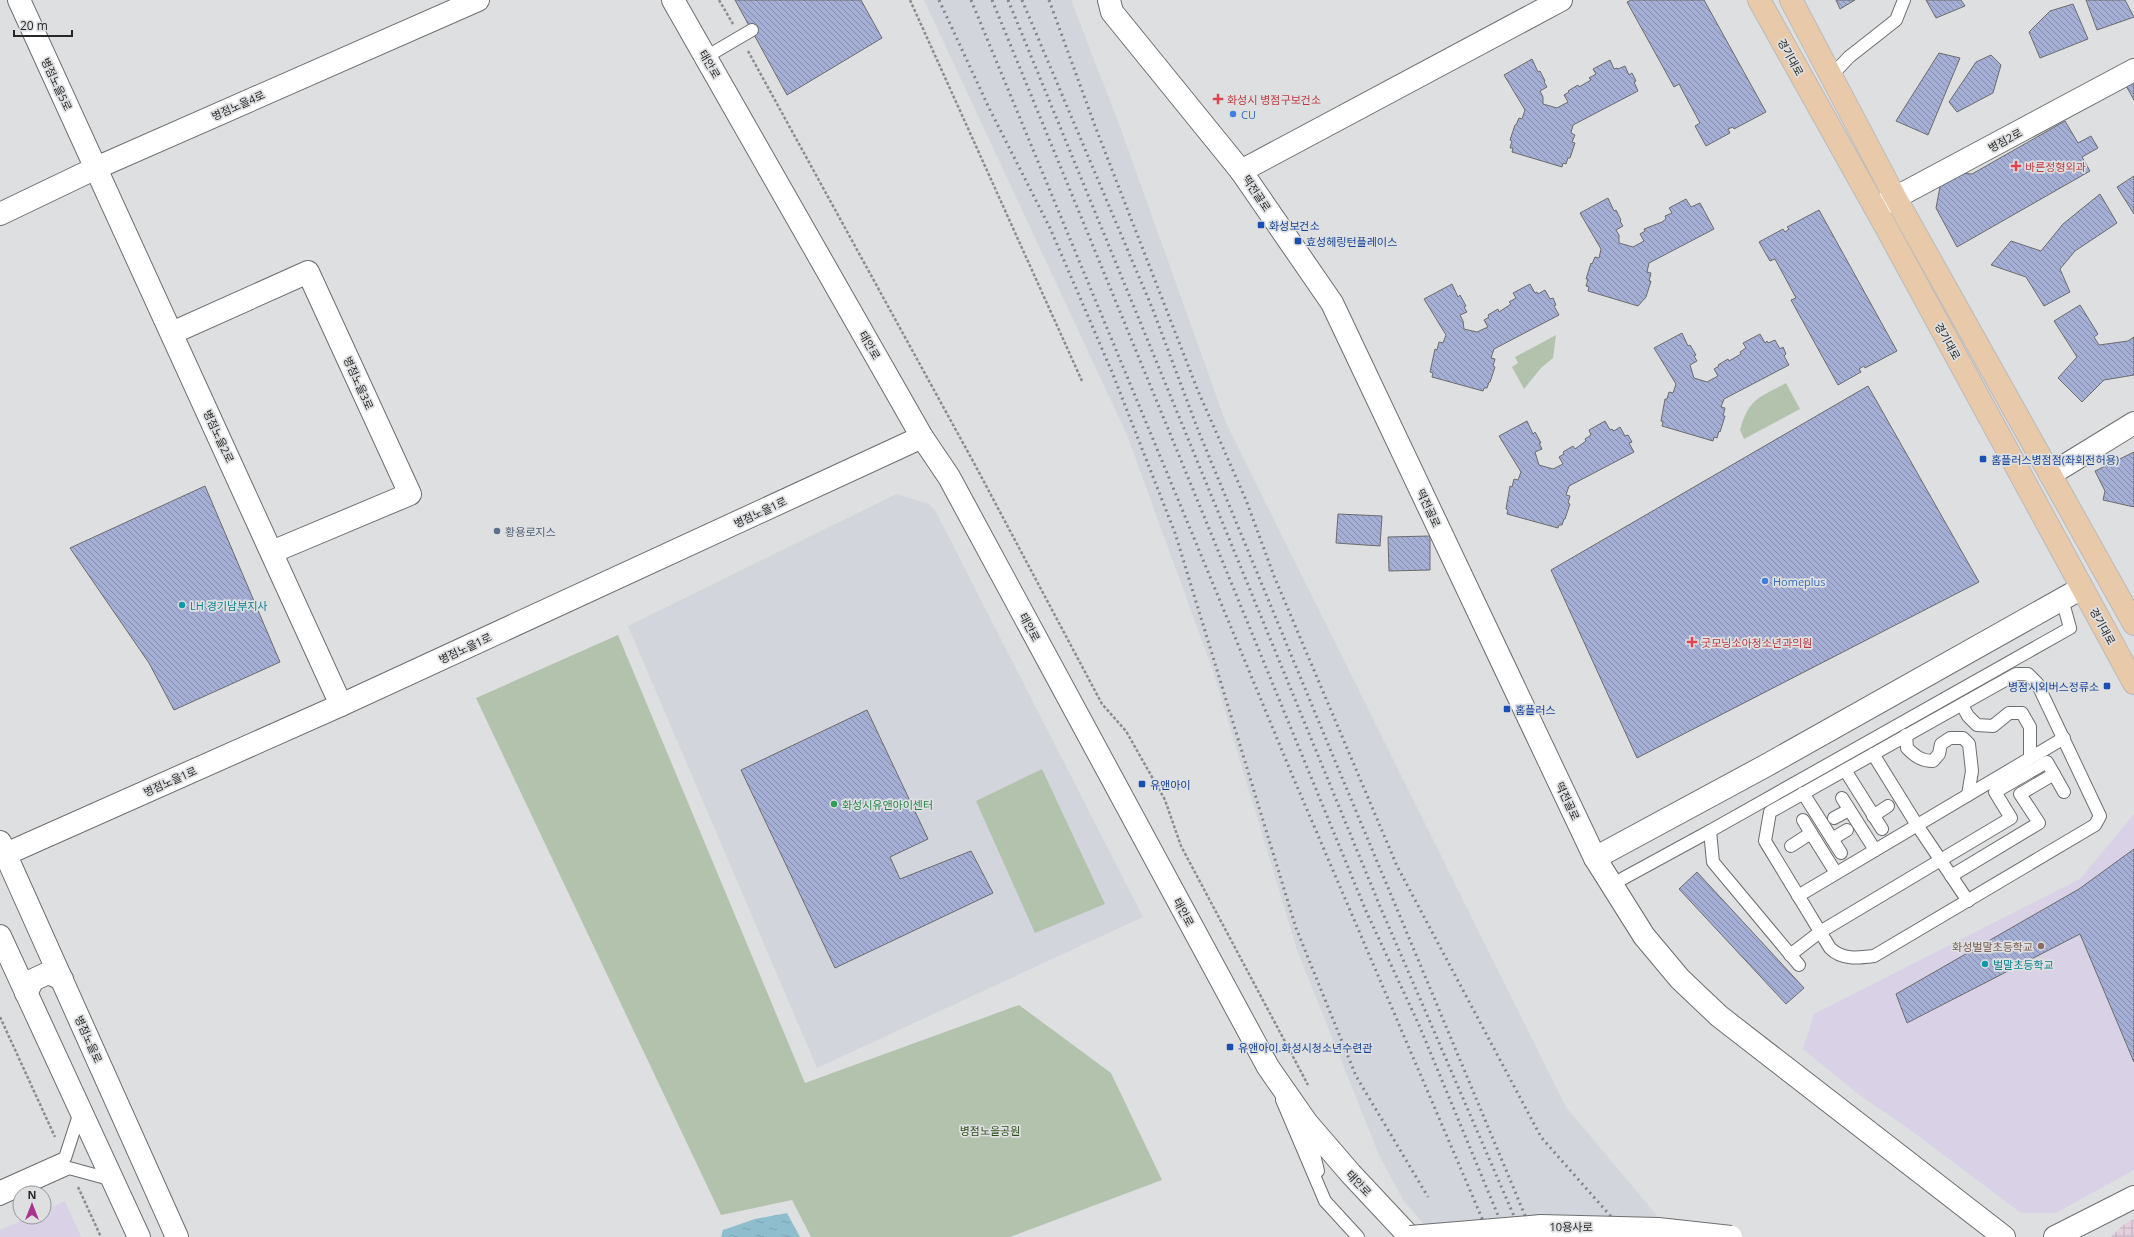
<svg xmlns="http://www.w3.org/2000/svg" width="2134" height="1237" font-family="'Open Sans','Noto Sans KR',sans-serif">
<defs>
<pattern id="industrial-grid" width="8" height="8" patternUnits="userSpaceOnUse"><rect width="8" height="8" fill="#e2cedd"/><path d="M0 4h8M4 0v8" fill="none" stroke="#c2b1be"/></pattern>
<pattern id="water-ripples" width="26" height="14" patternUnits="userSpaceOnUse"><rect width="26" height="14" fill="#8ebdce"/><path d="M2 4q2-2 4 0t4 0M15 11q2-2 4 0t4 0" fill="none" stroke="#7aa2b1"/></pattern>
<pattern id="building-back-hatch" width="6" height="6" patternUnits="userSpaceOnUse"><rect width="6" height="6" fill="#a5aed4"/><path d="M-1 5l2 2M0 0l6 6M5-1l2 2" fill="none" stroke="#868eac"/></pattern>
</defs>
<rect width="100%" height="100%" fill="#dedfe0"/>
<g fill="#d3d5dd">
<polygon points="924,0 1071,0 1119,124 1226,423 1566,1107 1675,1237 1435,1237 1403,1200 1379,1155 1297,950 1213,671 1127,435"/>
<polygon points="896,494 929,504 935,510 1143,917 817,1068 628,626"/>
</g>
<polygon fill="url(#industrial-grid)" points="2134,1219 2134,1237 2111,1237 2123,1225"/>
<g fill="#d9d1e6">
<polygon points="2134,814 2134,1170 2056,1213 2021,1213 1909,1129 1858,1094 1803,1049 1814,1014 2080,879"/>
<polygon points="65,1201 81,1237 0,1237 0,1230 30,1217 44,1217 44,1211"/>
</g>
<g fill="#b3c2ac">
<polygon points="1556,335 1553,358 1541,368 1524,389 1512,367 1518,363 1515,357"/>
<path d="M1786,383L1800,409L1744,439L1740,430C1749,398 1759,398 1786,383Z"/>
<polygon points="618,635 805,1083 1019,1005 1111,1073 1162,1180 1010,1237 811,1237 792,1200 721,1215 476,698"/>
<polygon points="1042,769 1105,904 1035,933 976,801"/>
</g>
<polygon fill="url(#water-ripples)" points="787,1213 800,1237 721,1237 723,1230 755,1219"/>
<g fill="url(#building-back-hatch)" stroke="#6c6c6d">
<polygon points="735,0 861,0 882,38 787,95"/>
<polygon points="1631,0 1704,0 1766,112 1734,129 1733,127 1728,129 1730,133 1706,146 1695,126 1700,123 1679,84 1674,87 1627,2"/>
<polygon points="1836,0 1855,0 1840,9"/>
<polygon points="1926,0 1961,0 1965,6 1936,18"/>
<polygon points="2086,0 2125,0 2134,17 2097,30"/>
<polygon points="2073,4 2088,39 2040,58 2029,32 2050,11"/>
<polygon points="1939,53 1960,58 1928,135 1896,121"/>
<polygon points="1991,55 2001,65 1993,93 1957,112 1949,102 1976,62"/>
<polygon points="1532,59 1538,72 1540,71 1545,81 1544,82 1547,87 1540,91 1543,97 1543,104 1557,108 1568,102 1564,95 1569,92 1568,91 1578,85 1579,87 1591,80 1589,78 1596,74 1593,69 1610,60 1614,69 1617,68 1618,69 1625,66 1629,75 1632,73 1636,81 1634,82 1638,91 1573,125 1571,133 1575,135 1572,142 1575,143 1570,158 1568,158 1566,164 1563,163 1562,167 1512,152 1513,148 1510,148 1512,141 1510,140 1515,125 1516,125 1519,118 1522,119 1525,110 1504,75"/>
<polygon points="2134,79 2134,100 2125,84"/>
<polygon points="2065,121 2078,143 2091,136 2098,148 2082,157 2090,171 1957,247 1936,208 1940,187 1948,178 1959,173 1972,174"/>
<polygon points="2134,176 2134,214 2117,187"/>
<polygon points="2100,194 2117,223 2075,251 2060,269 2070,292 2044,306 2026,277 1991,265 2011,241 2041,251 2063,224"/>
<polygon points="1608,198 1614,211 1616,210 1621,220 1620,221 1623,226 1616,230 1619,235 1619,243 1633,247 1644,241 1640,234 1645,231 1644,229 1662,222 1666,219 1665,216 1672,213 1669,208 1686,199 1691,207 1700,203 1714,229 1649,263 1647,272 1651,273 1649,281 1651,281 1646,297 1638,306 1588,291 1589,287 1586,286 1588,279 1586,279 1591,263 1592,264 1595,257 1599,258 1601,249 1580,213"/>
<polygon points="1819,210 1897,351 1865,368 1864,366 1859,369 1861,372 1838,385 1791,300 1796,298 1775,259 1770,261 1759,242 1783,229 1785,232 1789,229 1787,227"/>
<polygon points="1452,284 1458,297 1460,295 1466,306 1464,307 1467,312 1460,315 1463,321 1464,329 1477,332 1488,327 1484,320 1489,317 1488,315 1498,309 1499,312 1511,304 1509,302 1516,298 1513,293 1530,284 1535,293 1537,292 1538,294 1545,290 1550,299 1553,298 1556,305 1554,306 1559,315 1494,349 1491,358 1495,359 1493,366 1495,367 1490,382 1489,382 1487,388 1484,388 1483,391 1432,377 1433,373 1430,372 1435,349 1437,350 1439,342 1443,343 1446,335 1424,299"/>
<polygon points="2080,305 2098,334 2094,337 2099,345 2128,341 2134,337 2134,375 2104,380 2082,402 2058,378 2077,357 2054,321"/>
<polygon points="1682,333 1688,346 1690,345 1696,355 1694,356 1697,361 1690,365 1694,378 1707,382 1718,376 1714,369 1719,366 1718,365 1728,359 1729,361 1741,354 1740,352 1746,348 1743,343 1760,334 1765,343 1767,341 1768,343 1775,340 1780,349 1783,347 1786,354 1784,356 1789,365 1724,399 1721,407 1725,408 1723,416 1725,416 1720,432 1719,431 1717,438 1714,437 1713,441 1662,426 1663,422 1661,421 1665,399 1667,399 1669,392 1673,393 1676,384 1654,348"/>
<polygon points="1868,386 1979,582 1637,758 1551,570"/>
<polygon points="1527,421 1533,434 1535,432 1541,443 1539,443 1542,449 1535,452 1539,465 1553,469 1563,464 1559,457 1564,454 1563,452 1573,446 1575,449 1586,441 1585,439 1591,435 1589,430 1605,421 1610,430 1612,429 1614,431 1620,427 1625,436 1628,435 1632,442 1629,443 1634,452 1569,486 1566,495 1570,496 1568,503 1570,504 1565,519 1564,519 1562,525 1559,525 1558,528 1507,514 1508,510 1506,509 1510,486 1512,487 1514,479 1518,480 1521,472 1499,436"/>
<polygon points="2134,452 2134,507 2103,500 2105,491 2095,471"/>
<polygon points="205,486 280,662 174,710 149,663 70,548"/>
<polygon points="1338,514 1382,516 1380,546 1336,543"/>
<polygon points="1430,536 1430,570 1389,571 1388,537"/>
<polygon points="867,710 928,839 890,857 900,879 971,851 993,893 835,968 741,770"/>
<polygon points="2134,849 2134,1062 2080,934 1907,1023 1896,994 2079,889"/>
<polygon points="1697,872 1804,988 1786,1004 1679,889"/>
</g>
<g fill="none" stroke-linecap="round" stroke-linejoin="round">
<g stroke="#6d6e6f" stroke-width="14">
<g id="lane">
<polyline points="706,57 752,30"/>
<polyline points="1831,76 1849,57 1896,20 1904,0"/>
<path d="M2016,674H2028L2037,683L2100,816L2095,825L1874,956C1858,958 1842,960 1830,948L1765,841L1770,812Z"/>
<polyline points="1962,705 1968,716 1977,725 1993,726 2009,713 2022,713 2030,727 2030,757"/>
<path d="M1906,735L1907,748C1915,756 1921,761 1933,761L1939,754L1941,744L1950,738H1963L1969,744L1972,771L1968,795"/>
<polyline points="1873,754 1917,825 1968,901"/>
<polyline points="1845,770 1882,829"/>
<polyline points="1803,793 1841,853"/>
<polyline points="1842,798 1875,850"/>
<polyline points="1873,816 1888,806"/>
<polyline points="1834,818 1849,810"/>
<polyline points="1811,833 1836,873"/>
<polyline points="1832,839 1847,830"/>
<polyline points="1791,846 1811,833 1803,820"/>
<polyline points="1951,876 2039,823 2020,794 2054,774"/>
<polyline points="1611,885 1710,831"/>
<polyline points="1798,896 2064,738"/>
<polyline points="1790,955 1820,932 2011,818 1995,792 2047,762 2064,792"/>
<polyline points="1799,965 1713,862 1710,831 2070,628 2062,599"/>
<polyline points="1282,1100 1325,1201 1358,1237"/>
<polyline points="1308,1130 1318,1171"/>
<polyline points="0,1187 65,1158 80,1112"/>
<polyline points="0,1199 69,1168 113,1180"/>
</g>
</g>
<g stroke="#6d6e6f" stroke-width="24">
<g id="street">
<polyline points="19,0 341,705"/>
<polyline points="1241,171 1561,0"/>
<polyline points="0,214 96,168 478,0"/>
<polyline points="172,333 308,272 410,494 272,552"/>
<polyline points="2051,474 2134,423"/>
<polyline points="1595,858 1767,765 2082,588"/>
</g>
</g>
<g stroke="#6d6e6f" stroke-width="24">
<g id="secondary">
<polyline points="673,0 922,437 949,477 1268,1067 1307,1123 1351,1174 1410,1237"/>
<polyline points="1109,0 1112,12 1241,171 1332,303 1595,858 1644,936 1680,979 1719,1016 2004,1237"/>
<polyline points="1876,208 2134,70"/>
<polyline points="0,842 177,1237"/>
<polyline points="6,854 341,705 922,437"/>
<polyline points="0,936 139,1237"/>
<polyline points="26,993 33,980 48,973 62,979"/>
<polyline points="2055,1237 2134,1197"/>
</g>
</g>
<g stroke="#bababb" stroke-width="24">
<g id="primary">
<polyline points="1759,0 1887,229 2134,683"/>
<polyline points="1791,0 1895,197 2134,624"/>
</g>
</g>
<g stroke="#8d8d8e" stroke-width="2.5" stroke-dasharray="3 2" stroke-linecap="butt">
<polyline points="719,0 733,24"/>
<polyline points="910,0 1082,381"/>
<polyline points="748,51 974,463 1102,704 1126,731 1165,800 1181,846 1308,1085"/>
<polyline points="0,1017 55,1137"/>
<polyline points="78,1187 101,1237"/>
</g>
<use href="#lane" stroke="#fff" stroke-width="12"/>
<use href="#street" stroke="#fff" stroke-width="22"/>
<use href="#secondary" stroke="#fff" stroke-width="22"/>
<use href="#primary" stroke="#e8c9a9" stroke-width="22"/>
<g stroke="#838485" stroke-width="3" stroke-dasharray="2 4" stroke-linecap="butt">
<polyline points="939,0 989,108 1050,228 1112,372 1175,533 1296,928 1356,1076 1428,1197"/>
<polyline points="971,0 1293,777 1490,1237"/>
<polyline points="992,0 1366,911 1419,1025 1507,1237"/>
<polyline points="1008,0 1379,904 1523,1237"/>
<polyline points="1022,0 1153,310 1198,430 1328,744 1534,1237"/>
<polyline points="1049,0 1095,126 1198,391 1246,500 1274,576 1397,866 1541,1137 1629,1237"/>
</g>
<g stroke="#6d6e6f" stroke-width="24" stroke-linecap="butt">
<polyline id="secondary-bridge" points="1410,1237 1541,1226 1658,1229 1731,1237"/>
</g>
<use href="#secondary-bridge" stroke="#fff" stroke-width="22"/>
</g>
<g fill="#e0444e" stroke="#dedfe0" stroke-width="1.5">
<path d="M1216 93h4v4h4v4h-4v4h-4v-4h-4v-4h4z"/>
<path d="M2014 160h4v4h4v4h-4v4h-4v-4h-4v-4h4z"/>
<path d="M1690 636h4v4h4v4h-4v4h-4v-4h-4v-4h4z"/>
</g>
<g fill="#3f7fe0" stroke="#dedfe0" stroke-width="1.5">
<circle cx="1233" cy="114" r="4"/>
<circle cx="1765" cy="581" r="4"/>
</g>
<g fill="#1a4fb4" stroke="#dedfe0" stroke-width="1.5">
<rect x="1257" y="221" width="8" height="8" rx="2"/>
<rect x="1294" y="237" width="8" height="8" rx="2"/>
<rect x="1979" y="455" width="8" height="8" rx="2"/>
<rect x="2103" y="682" width="8" height="8" rx="2"/>
<rect x="1503" y="705" width="8" height="8" rx="2"/>
<rect x="1138" y="780" width="8" height="8" rx="2"/>
<rect x="1226" y="1043" width="8" height="8" rx="2"/>
</g>
<circle fill="#5c6f8a" stroke="#dedfe0" stroke-width="1.5" cx="497" cy="531" r="4"/>
<g fill="#0f9aa8" stroke="#dedfe0" stroke-width="1.5">
<circle cx="182" cy="605" r="4"/>
<circle cx="1985" cy="964" r="4"/>
</g>
<circle fill="#2e9e5b" stroke="#dedfe0" stroke-width="1.5" cx="834" cy="804" r="4"/>
<circle fill="#8d6e63" stroke="#dedfe0" stroke-width="1.5" cx="2041" cy="946" r="4"/>
<g text-anchor="middle" dominant-baseline="central" stroke-width="3.5" stroke-linejoin="round" paint-order="stroke">
<g font-size="11" fill="#282829" stroke="#dedfe0">
<text transform="translate(1791 57) rotate(61)">경기대로</text>
<text transform="translate(710 64) rotate(60)">태안로</text>
<text transform="translate(57 84) rotate(65)">병점노을5로</text>
<text transform="translate(238 105) rotate(-24)">병점노을4로</text>
<text transform="translate(2005 140) rotate(-28)">병점2로</text>
<text transform="translate(1257 193) rotate(56)">떡전골로</text>
<text transform="translate(1948 341) rotate(61)">경기대로</text>
<text transform="translate(870 345) rotate(60)">태안로</text>
<text transform="translate(359 383) rotate(66)">병점노을3로</text>
<text transform="translate(219 436) rotate(65)">병점노을2로</text>
<text transform="translate(1429 508) rotate(65)">떡전골로</text>
<text transform="translate(760 512) rotate(-25)">병점노을1로</text>
<text transform="translate(2103 626) rotate(61)">경기대로</text>
<text transform="translate(1030 627) rotate(62)">태안로</text>
<text transform="translate(465 648) rotate(-25)">병점노을1로</text>
<text transform="translate(170 781) rotate(-24)">병점노을1로</text>
<text transform="translate(1568 801) rotate(65)">떡전골로</text>
<text transform="translate(1184 912) rotate(62)">태안로</text>
<text transform="translate(89 1039) rotate(66)">병점노을로</text>
<text transform="translate(1359 1183) rotate(47)">태안로</text>
<text x="1571" y="1226">10용사로</text>
</g>
<g font-size="11" fill="#be3a42" stroke="#dedfe0" text-anchor="start">
<text x="1227" y="99">화성시 병점구보건소</text>
<text x="2025" y="166">바른정형외과</text>
<text x="1701" y="642">굿모닝소아청소년과의원</text>
</g>
<g font-size="11" fill="#366cbe" stroke="#dedfe0" text-anchor="start">
<text x="1241" y="114">CU</text>
<text x="1773" y="581">Homeplus</text>
</g>
<g font-size="11" fill="#164399" stroke="#dedfe0" text-anchor="start">
<text x="1269" y="225">화성보건소</text>
<text x="1306" y="241">효성헤링턴플레이스</text>
<text x="1991" y="459">홈플러스병점점(좌회전허용)</text>
<text x="2099" y="686" text-anchor="end">병점시외버스정류소</text>
<text x="1515" y="709">홈플러스</text>
<text x="1150" y="784">유앤아이</text>
<text x="1238" y="1047">유앤아이.화성시청소년수련관</text>
</g>
<g font-size="11" fill="#4e5e75" stroke="#dedfe0" text-anchor="start">
<text x="505" y="531">황용로지스</text>
</g>
<g font-size="11" fill="#0d838f" stroke="#dedfe0" text-anchor="start">
<text x="190" y="605">LH 경기남부지사</text>
<text x="1993" y="964">벌말초등학교</text>
</g>
<g font-size="11" fill="#27864d" stroke="#dedfe0" text-anchor="start">
<text x="842" y="804">화성시유앤아이센터</text>
</g>
<g font-size="11" fill="#785e54" stroke="#dedfe0" text-anchor="end">
<text x="2033" y="946">화성벌말초등학교</text>
</g>
<g font-size="11" fill="#2f4e1b" stroke="#dedfe0">
<text x="990" y="1130">병점노을공원</text>
</g>
</g>
<g transform="translate(32 1205)"><circle r="19" fill="#dedfe0" stroke="#959697"/>
<path d="M0-3L7 15L0 10L-7 15Z" fill="#a8338c"/>
<text y="-6" font-size="11" font-weight="bold" text-anchor="middle" fill="#282829">N</text>
</g>
<path d="M14 30v6h58v-6" fill="none" stroke="#282829" stroke-width="2"/>
<text x="20" y="30" font-size="12" fill="#282829" stroke="#dedfe0" stroke-width="3" paint-order="stroke">20 m</text>
</svg>
